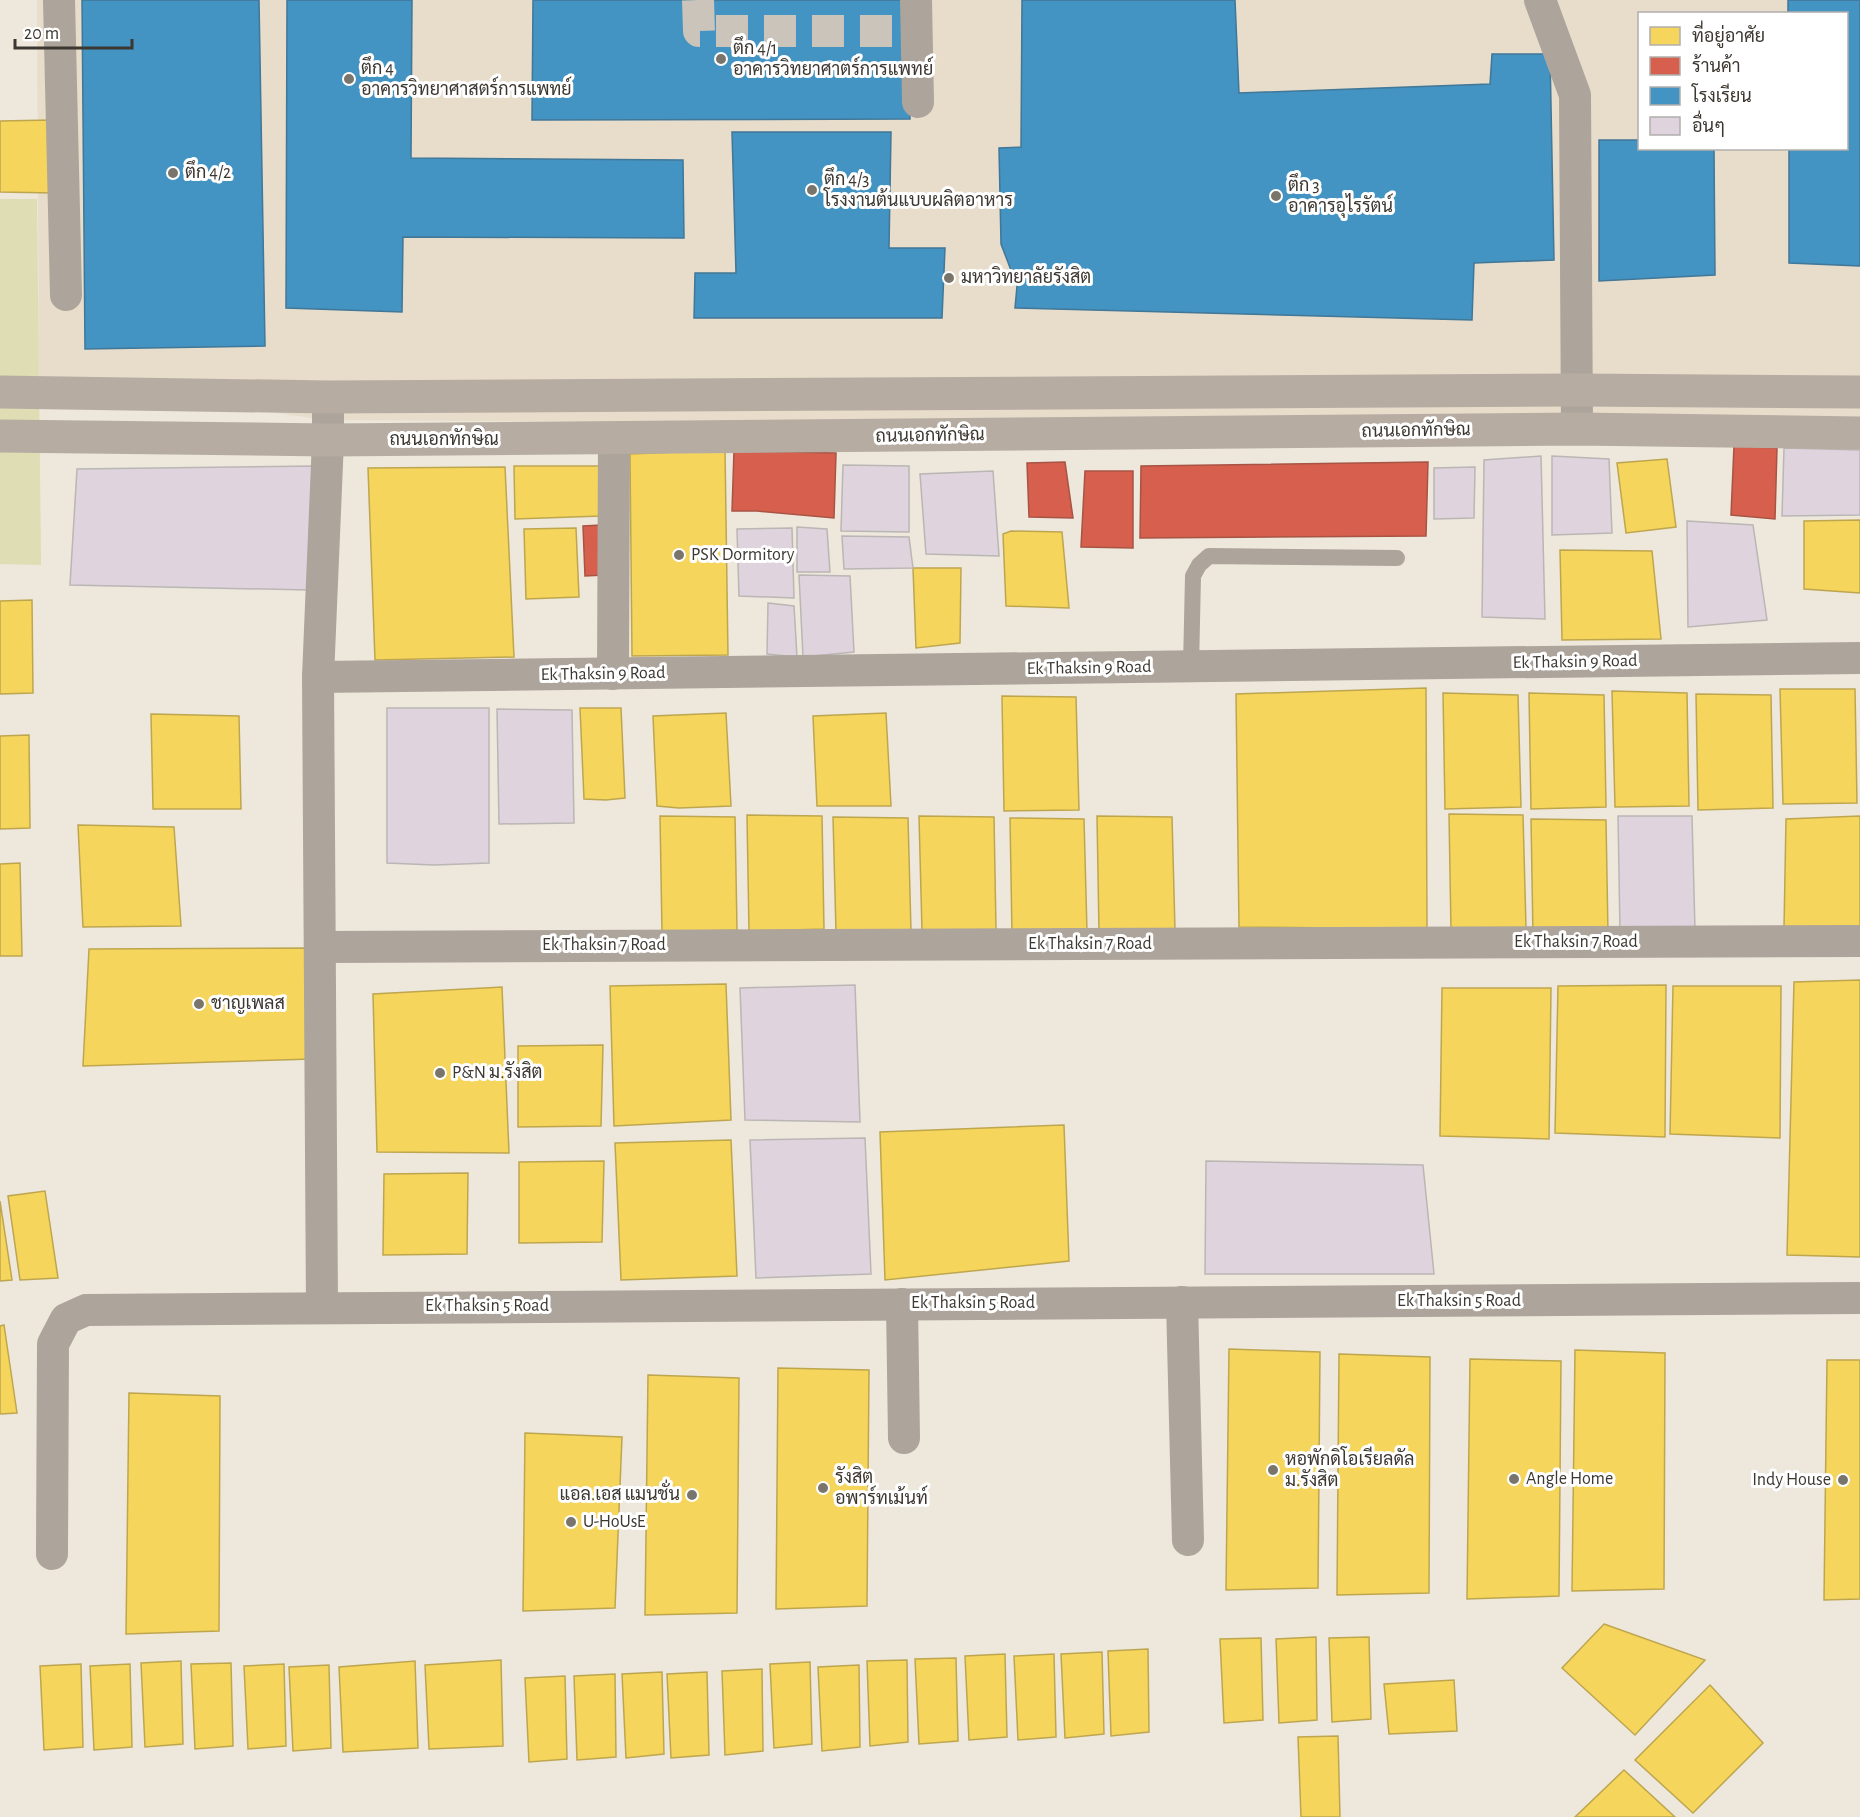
<svg xmlns="http://www.w3.org/2000/svg" width="1860" height="1817" font-family="'Alegreya Sans',Sarabun,sans-serif">
<rect width="100%" height="100%" fill="#ede7dc"/>
<path fill="#e8ddcb" fill-rule="evenodd" d="M37,0H1860V427L1577,429L326,420L39,379ZM1640,14H1846V148H1640Z"/>
<polygon fill="#deddb3" points="0,199 37,199 41,565 0,564"/>
<g fill="#f6d55c" stroke="#bea64f" stroke-width="1.5">
<polygon points="50,120 53,193 0,192 0,121"/>
<polygon points="725,450 728,655 632,656 630,454"/>
<polygon points="1667,459 1676,527 1626,533 1617,463"/>
<polygon points="514,466 600,466 601,516 515,519"/>
<polygon points="505,467 514,657 375,660 368,468"/>
<polygon points="1860,520 1860,593 1804,589 1804,521"/>
<polygon points="576,528 579,597 526,599 524,529"/>
<polygon points="1011,531 1062,532 1069,608 1006,606 1003,534"/>
<polygon points="1560,550 1652,551 1661,639 1562,640"/>
<polygon points="913,568 961,568 960,643 916,648"/>
<polygon points="32,600 33,693 0,694 0,601"/>
<polygon points="1426,688 1427,929 1239,927 1236,694"/>
<polygon points="1780,689 1855,689 1857,803 1783,804"/>
<polygon points="1612,691 1687,693 1689,806 1615,807"/>
<polygon points="1443,693 1518,695 1521,807 1445,809"/>
<polygon points="1529,693 1604,695 1606,807 1531,809"/>
<polygon points="1696,694 1771,695 1773,808 1698,810"/>
<polygon points="1002,696 1076,697 1079,810 1004,811"/>
<polygon points="580,708 621,708 625,798 606,800 584,799"/>
<polygon points="726,713 731,806 679,808 657,806 653,716"/>
<polygon points="886,713 891,806 817,806 813,716"/>
<polygon points="151,714 239,716 241,809 153,809"/>
<polygon points="29,735 30,828 0,829 0,736"/>
<polygon points="1449,814 1523,815 1526,928 1451,930"/>
<polygon points="747,815 822,816 824,929 749,931"/>
<polygon points="660,816 735,817 737,930 662,932"/>
<polygon points="919,816 994,817 996,930 922,931"/>
<polygon points="1097,816 1172,817 1175,930 1099,931"/>
<polygon points="1860,816 1860,928 1784,928 1786,819"/>
<polygon points="833,817 908,818 911,931 836,932"/>
<polygon points="1010,818 1084,819 1087,932 1012,934"/>
<polygon points="1531,819 1606,820 1608,933 1533,935"/>
<polygon points="78,825 174,827 181,926 83,927"/>
<polygon points="20,863 22,956 0,956 0,864"/>
<polygon points="312,948 312,1059 83,1066 89,949"/>
<polygon points="1860,980 1860,1257 1787,1255 1794,982"/>
<polygon points="726,984 731,1120 614,1126 610,986"/>
<polygon points="1666,985 1665,1137 1555,1133 1558,986"/>
<polygon points="1673,986 1781,986 1780,1138 1670,1134"/>
<polygon points="502,987 509,1153 377,1152 373,994"/>
<polygon points="1442,988 1551,988 1549,1139 1440,1136"/>
<polygon points="603,1045 601,1126 518,1127 518,1046"/>
<polygon points="1064,1125 1069,1261 885,1280 880,1132"/>
<polygon points="731,1140 737,1276 621,1280 615,1143"/>
<polygon points="604,1161 602,1242 519,1243 519,1162"/>
<polygon points="468,1173 467,1254 383,1255 384,1174"/>
<polygon points="45,1191 58,1278 20,1280 8,1196"/>
<polygon points="0,1201 12,1280 0,1281"/>
<polygon points="4,1325 17,1413 0,1414 0,1326"/>
<polygon points="1229,1349 1320,1352 1318,1588 1226,1590"/>
<polygon points="1575,1350 1665,1353 1664,1589 1572,1591"/>
<polygon points="1339,1354 1430,1357 1429,1593 1337,1595"/>
<polygon points="1470,1359 1561,1361 1559,1596 1467,1599"/>
<polygon points="1827,1360 1860,1360 1860,1599 1824,1600"/>
<polygon points="778,1368 869,1370 867,1606 776,1609"/>
<polygon points="648,1375 739,1378 737,1613 645,1615"/>
<polygon points="129,1393 220,1396 219,1631 126,1634"/>
<polygon points="525,1433 622,1437 615,1608 523,1611"/>
<polygon points="1604,1624 1705,1660 1635,1735 1562,1668"/>
<polygon points="1316,1637 1317,1720 1279,1723 1276,1639"/>
<polygon points="1369,1637 1371,1719 1332,1722 1329,1638"/>
<polygon points="1261,1638 1263,1720 1224,1723 1220,1639"/>
<polygon points="1148,1649 1149,1732 1111,1736 1108,1651"/>
<polygon points="1102,1652 1104,1734 1065,1738 1061,1654"/>
<polygon points="1005,1654 1007,1737 969,1740 965,1656"/>
<polygon points="1054,1654 1056,1737 1018,1740 1014,1656"/>
<polygon points="956,1658 958,1741 919,1744 915,1659"/>
<polygon points="501,1660 503,1746 429,1749 425,1665"/>
<polygon points="907,1660 908,1742 870,1746 867,1661"/>
<polygon points="181,1661 183,1744 145,1747 141,1663"/>
<polygon points="415,1661 418,1748 343,1752 339,1667"/>
<polygon points="810,1662 812,1744 774,1748 770,1664"/>
<polygon points="231,1663 233,1746 195,1749 191,1664"/>
<polygon points="81,1664 83,1747 44,1750 40,1666"/>
<polygon points="130,1664 132,1747 94,1750 90,1666"/>
<polygon points="284,1664 286,1746 248,1749 244,1666"/>
<polygon points="329,1665 331,1748 293,1751 289,1667"/>
<polygon points="859,1665 860,1747 822,1751 818,1667"/>
<polygon points="762,1669 763,1751 725,1755 722,1671"/>
<polygon points="662,1672 664,1754 626,1758 622,1674"/>
<polygon points="707,1672 709,1755 671,1758 667,1674"/>
<polygon points="615,1674 616,1757 577,1760 574,1676"/>
<polygon points="565,1676 567,1759 529,1762 525,1678"/>
<polygon points="1454,1680 1457,1731 1389,1734 1384,1684"/>
<polygon points="1710,1685 1763,1743 1693,1813 1635,1760"/>
<polygon points="1338,1736 1340,1817 1301,1817 1298,1737"/>
<polygon points="1624,1770 1675,1817 1575,1817"/>
</g>
<g fill="#d6604d" stroke="#a85444" stroke-width="1.5">
<polygon points="1734,446 1777,448 1775,519 1731,515"/>
<polygon points="734,451 836,453 834,518 757,511 732,511"/>
<polygon points="1065,462 1073,518 1029,517 1027,463"/>
<polygon points="1428,462 1426,536 1140,538 1141,466"/>
<polygon points="1085,471 1133,471 1133,548 1081,547"/>
<polygon points="601,525 604,575 585,576 583,526"/>
</g>
<g fill="#4393c3" stroke="#417797" stroke-width="1.5">
<polygon points="82,0 259,0 265,346 85,349"/>
<polygon points="287,0 412,0 411,158 683,160 684,238 403,237 402,312 286,308"/>
<polygon points="533,0 907,0 910,119 532,120"/>
<polygon points="1022,0 1235,0 1239,93 1490,84 1492,54 1550,54 1554,260 1474,263 1472,320 1015,308 1017,286 1001,244 999,148 1021,147"/>
<polygon points="1788,0 1860,0 1860,266 1789,263 1789,148 1846,148 1846,14 1788,14"/>
<polygon points="732,132 891,132 889,248 945,248 942,318 694,318 695,273 736,273"/>
<polygon points="1599,140 1640,140 1640,148 1714,148 1715,275 1599,281"/>
</g>
<g fill="#dfd4dd" stroke="#bab6b4" stroke-width="1.5">
<polygon points="1784,448 1860,450 1860,515 1782,516"/>
<polygon points="1541,456 1545,619 1482,617 1484,460"/>
<polygon points="1552,456 1609,459 1612,533 1552,535"/>
<polygon points="843,465 909,466 909,532 841,531"/>
<polygon points="314,466 309,590 70,585 77,469"/>
<polygon points="1475,467 1474,518 1434,519 1434,468"/>
<polygon points="993,471 999,556 926,554 920,474"/>
<polygon points="1687,521 1753,525 1767,620 1688,627"/>
<polygon points="797,527 827,529 830,572 797,572"/>
<polygon points="792,528 794,598 739,596 737,529"/>
<polygon points="842,536 909,537 913,568 844,569"/>
<polygon points="799,575 850,576 854,652 803,657"/>
<polygon points="768,603 794,606 797,657 767,654"/>
<polygon points="387,708 489,708 489,863 434,865 387,863"/>
<polygon points="497,709 572,710 574,823 499,824"/>
<polygon points="1618,816 1692,816 1695,930 1620,931"/>
<polygon points="855,985 860,1122 745,1120 740,988"/>
<polygon points="865,1138 871,1274 756,1278 750,1140"/>
<polygon points="1206,1161 1423,1165 1434,1274 1205,1274"/>
</g>
<g fill="none" stroke-linecap="round" stroke-linejoin="round">
<polyline stroke="#cac4ba" stroke-width="32" stroke-dasharray="32 16" stroke-linecap="butt" points="698,0 699,31 916,31"/>
<polyline stroke="#ada49b" stroke-width="16" points="1191,667 1193,576 1199,565 1209,556 1397,558"/>
<g stroke="#ada49b" stroke-width="32">
<polyline points="59,0 66,295"/>
<polyline points="916,0 918,102"/>
<polyline points="1540,0 1575,95 1577,429"/>
<polyline points="613,674 614,439"/>
<polyline points="318,677 1860,658"/>
<polyline points="320,947 1860,941"/>
<polyline points="1182,1302 1188,1540"/>
<polyline points="902,1304 904,1438"/>
<polyline points="322,1307 318,677 328,440 328,397"/>
<polyline points="52,1554 53,1344 66,1319 86,1310 1860,1298"/>
</g>
<g stroke="#b6aca2" stroke-width="33">
<polyline points="0,392 328,397 1577,390 1860,392"/>
<polyline points="0,436 328,440 1577,429 1860,433"/>
</g>
</g>
<g fill="#7a756c" stroke="#fff" stroke-width="2">
<circle cx="721" cy="59" r="6"/>
<circle cx="349" cy="79" r="6"/>
<circle cx="173" cy="173" r="6"/>
<circle cx="812" cy="190" r="6"/>
<circle cx="1276" cy="196" r="6"/>
<circle cx="949" cy="278" r="6"/>
<circle cx="679" cy="555" r="6"/>
<circle cx="199" cy="1004" r="6"/>
<circle cx="440" cy="1073" r="6"/>
<circle cx="1273" cy="1470" r="6"/>
<circle cx="1514" cy="1479" r="6"/>
<circle cx="1843" cy="1480" r="6"/>
<circle cx="823" cy="1488" r="6"/>
<circle cx="692" cy="1495" r="6"/>
<circle cx="571" cy="1522" r="6"/>
</g>
<g text-anchor="middle" dominant-baseline="central" stroke-width="6" stroke-linejoin="round" paint-order="stroke">
<g font-size="18" fill="#3c3730" stroke="#fff" text-anchor="start">
<text x="733" y="49">ตึก 4/1<tspan x="733" dy="21">อาคารวิทยาศาตร์การแพทย์</tspan></text>
<text x="361" y="69">ตึก 4<tspan x="361" dy="21">อาคารวิทยาศาสตร์การแพทย์</tspan></text>
<text x="185" y="173">ตึก 4/2</text>
<text x="824" y="180">ตึก 4/3<tspan x="824" dy="21">โรงงานต้นแบบผลิตอาหาร</tspan></text>
<text x="1288" y="186">ตึก 3<tspan x="1288" dy="21">อาคารอุไรรัตน์</tspan></text>
<text x="961" y="278">มหาวิทยาลัยรังสิต</text>
<text x="691" y="555">PSK Dormitory</text>
<text x="211" y="1004">ชาญเพลส</text>
<text x="452" y="1073">P&amp;N ม.รังสิต</text>
<text x="1285" y="1460">หอพักดิโอเรียลดัล<tspan x="1285" dy="21">ม.รังสิต</tspan></text>
<text x="835" y="1478">รังสิต<tspan x="835" dy="21">อพาร์ทเม้นท์</tspan></text>
<text x="1526" y="1479">Angle Home</text>
<text x="1831" y="1480" text-anchor="end">Indy House</text>
<text x="680" y="1495" text-anchor="end">แอล.เอส แมนชั่น</text>
<text x="583" y="1522">U-HoUsE</text>
</g>
<g font-size="18" fill="#3c3730" stroke="#fff">
<text transform="translate(1416 431) rotate(-1)">ถนนเอกทักษิณ</text>
<text transform="translate(930 436) rotate(-1)">ถนนเอกทักษิณ</text>
<text x="444" y="440">ถนนเอกทักษิณ</text>
<text transform="translate(1575 662) rotate(-1)">Ek Thaksin 9 Road</text>
<text transform="translate(1089 668) rotate(-1)">Ek Thaksin 9 Road</text>
<text transform="translate(603 674) rotate(-1)">Ek Thaksin 9 Road</text>
<text x="1576" y="942">Ek Thaksin 7 Road</text>
<text x="1090" y="944">Ek Thaksin 7 Road</text>
<text x="604" y="945">Ek Thaksin 7 Road</text>
<text x="1459" y="1301">Ek Thaksin 5 Road</text>
<text x="973" y="1303">Ek Thaksin 5 Road</text>
<text x="487" y="1306">Ek Thaksin 5 Road</text>
</g>
</g>
<rect x="1638" y="12" width="210" height="138" fill="#ffffff" stroke="#b1afac" stroke-width="1.5"/>
<rect x="1650" y="27" width="30" height="18" fill="#f6d55c" stroke="#b1afac" stroke-width="1.5"/>
<text x="1692" y="42" font-size="18" fill="#3c3730">ที่อยู่อาศัย</text>
<rect x="1650" y="57" width="30" height="18" fill="#d6604d" stroke="#b1afac" stroke-width="1.5"/>
<text x="1692" y="72" font-size="18" fill="#3c3730">ร้านค้า</text>
<rect x="1650" y="87" width="30" height="18" fill="#4393c3" stroke="#b1afac" stroke-width="1.5"/>
<text x="1692" y="102" font-size="18" fill="#3c3730">โรงเรียน</text>
<rect x="1650" y="117" width="30" height="18" fill="#dfd4dd" stroke="#b1afac" stroke-width="1.5"/>
<text x="1692" y="132" font-size="18" fill="#3c3730">อื่นๆ</text>
<path d="M15 39v9h117v-9" fill="none" stroke="#3c3730" stroke-width="3"/>
<text x="24" y="39" font-size="18" fill="#3c3730" stroke="#ffffff" stroke-width="4.5" paint-order="stroke">20 m</text>
</svg>
